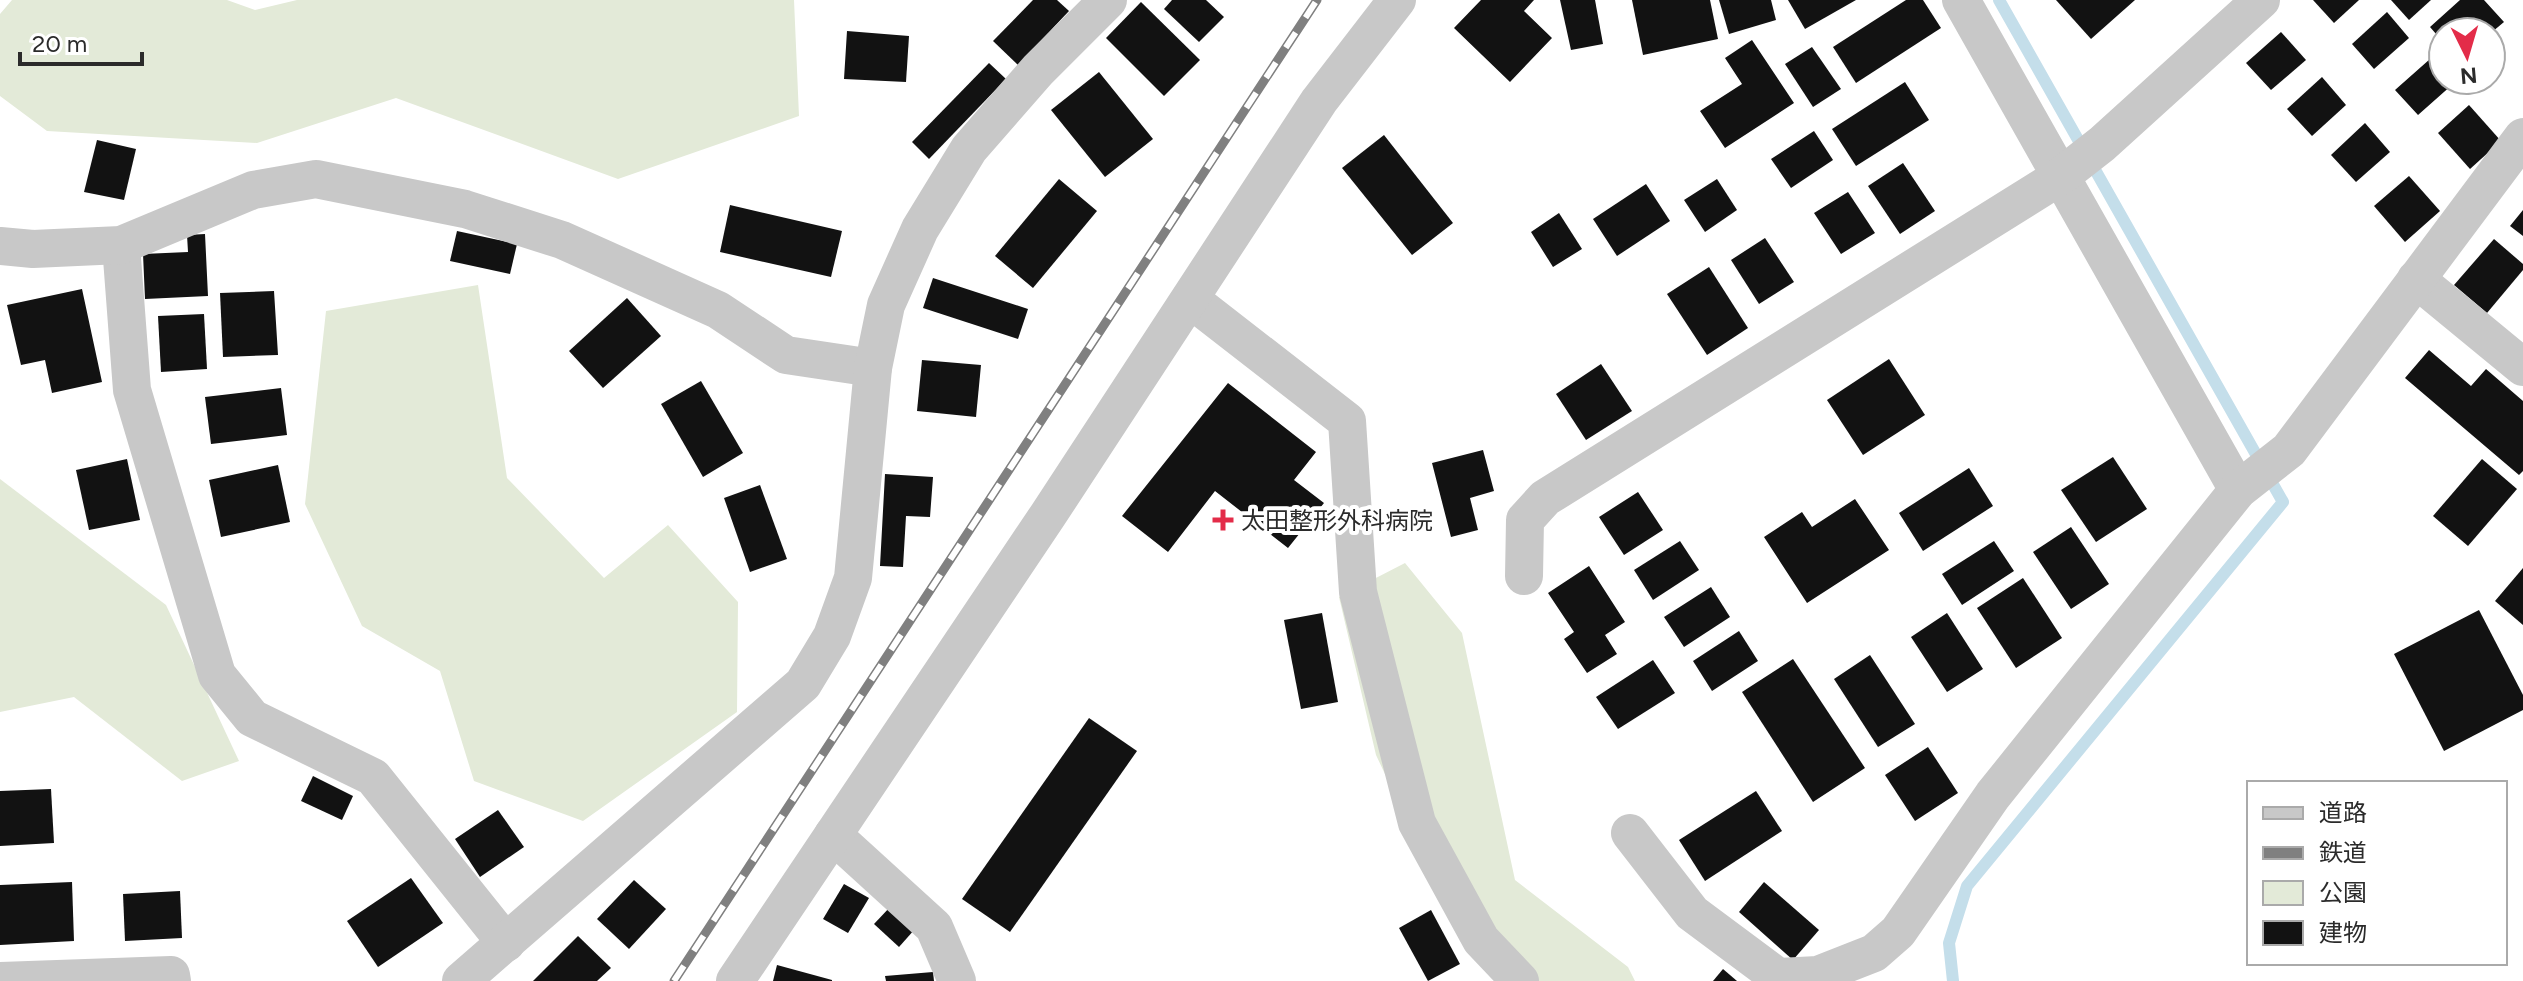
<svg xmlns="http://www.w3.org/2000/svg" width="2523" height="981" font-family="Figtree,'Noto Sans JP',sans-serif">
<rect width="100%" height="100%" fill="#fff"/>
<g fill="#e3ead8">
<polygon points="12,0 227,0 255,10 297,0 794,0 799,116 618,179 396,98 257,143 47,131 0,96 0,14"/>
<polygon points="478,285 507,478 604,578 668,525 738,602 737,712 583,821 474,781 440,671 362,626 305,504 326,311"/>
<polygon points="0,479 166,605 239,761 182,781 74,697 0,712"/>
<polygon points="1405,563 1462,633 1515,880 1628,967 1635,981 1502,981 1464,942 1376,755 1339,597"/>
</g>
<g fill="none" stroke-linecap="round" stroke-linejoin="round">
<polyline stroke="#c4deea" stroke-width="12" points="1953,981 1949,943 1967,886 2283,502 1999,0"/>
</g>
<g fill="#121212">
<polygon points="1033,0 1057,0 1069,11 1018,65 993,41"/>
<polygon points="1172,0 1206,0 1224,17 1199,42 1164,9"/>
<polygon points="1481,0 1534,0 1524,11 1552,38 1510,82 1454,28"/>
<polygon points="1560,0 1595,0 1603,44 1571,50"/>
<polygon points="1632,0 1710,0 1718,39 1643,55"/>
<polygon points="1719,0 1771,0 1776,20 1729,34"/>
<polygon points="1788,0 1856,0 1805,29"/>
<polygon points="1906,0 1923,0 1941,28 1856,83 1833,47"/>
<polygon points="2056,0 2135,0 2091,39"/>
<polygon points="2313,0 2359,0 2334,23"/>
<polygon points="2391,0 2431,0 2409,20"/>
<polygon points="2460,0 2484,0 2504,22 2492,32 2443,32 2443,42 2430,27"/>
<polygon points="1141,2 1200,60 1164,96 1106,38"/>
<polygon points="2387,12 2409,38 2374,69 2352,44"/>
<polygon points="847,31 909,36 906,82 844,79"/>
<polygon points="2281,32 2306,60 2271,90 2246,63"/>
<polygon points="1752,40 1794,103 1725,148 1700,111 1742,84 1725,58"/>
<polygon points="1812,47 1841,89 1813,107 1785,64"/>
<polygon points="2430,59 2443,73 2443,80 2449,80 2453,84 2418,115 2395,90"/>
<polygon points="989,63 1006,79 929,159 912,142"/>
<polygon points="1099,72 1153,139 1105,177 1051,110"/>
<polygon points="2322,77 2346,105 2312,136 2287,109"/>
<polygon points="1905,82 1929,120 1856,166 1832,129"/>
<polygon points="2469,105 2501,141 2470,169 2438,133"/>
<polygon points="2365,123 2390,152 2356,182 2331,155"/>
<polygon points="1814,131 1833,160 1791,188 1771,159"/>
<polygon points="1384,135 1453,223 1412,255 1342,168"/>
<polygon points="97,140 136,149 124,200 84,192"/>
<polygon points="1903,163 1935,211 1900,234 1868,186"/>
<polygon points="2409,176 2440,211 2405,242 2374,206"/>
<polygon points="1059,179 1097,211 1033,288 995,256"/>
<polygon points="1717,179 1737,210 1705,232 1684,200"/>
<polygon points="1646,184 1670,221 1617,256 1593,219"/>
<polygon points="1848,192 1875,233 1841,254 1814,213"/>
<polygon points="730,205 842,231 831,277 720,252"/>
<polygon points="2523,210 2523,236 2510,226"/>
<polygon points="1559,213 1582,249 1553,267 1531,232"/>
<polygon points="457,231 517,244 510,274 450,261"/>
<polygon points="205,234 208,296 145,299 143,254 188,252 187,235"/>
<polygon points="1765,238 1794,282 1759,304 1731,260"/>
<polygon points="2494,239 2523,264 2523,270 2487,313 2454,285"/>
<polygon points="1709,267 1748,328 1707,355 1667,294"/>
<polygon points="933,278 1028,309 1018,339 923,308"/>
<polygon points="82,289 102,382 52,393 45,360 21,365 7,305"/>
<polygon points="274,291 278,355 223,357 220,293"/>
<polygon points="627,298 661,336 603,388 569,351"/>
<polygon points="204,314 207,369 161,372 158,316"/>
<polygon points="2429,350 2471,386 2486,369 2523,401 2523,471 2519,475 2405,378"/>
<polygon points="1889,359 1925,415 1863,455 1827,400"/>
<polygon points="922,360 981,365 976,417 917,411"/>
<polygon points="1601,364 1632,411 1586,440 1556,394"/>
<polygon points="701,381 743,453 703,477 661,404"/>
<polygon points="1228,383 1316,452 1294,480 1324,503 1288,548 1215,491 1168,552 1122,516"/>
<polygon points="281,388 287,435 211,444 205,397"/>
<polygon points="1483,450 1494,491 1470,498 1478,530 1451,537 1432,463"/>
<polygon points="2113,457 2147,509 2096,542 2061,490"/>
<polygon points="127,459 140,520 89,530 76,470"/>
<polygon points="2482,459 2517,489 2468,546 2433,516"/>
<polygon points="278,465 290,522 221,537 209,480"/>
<polygon points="1969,468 1993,506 1923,551 1899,513"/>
<polygon points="885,474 933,477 930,517 906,516 903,567 880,566"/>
<polygon points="760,485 787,559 750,572 724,498"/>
<polygon points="1638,492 1663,530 1624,555 1599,517"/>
<polygon points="1855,499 1889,550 1807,603 1764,537 1802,512 1812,527"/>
<polygon points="2071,527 2109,584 2071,609 2033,552"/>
<polygon points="1680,541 1699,570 1653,600 1634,570"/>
<polygon points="1994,541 2014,571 1962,605 1942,574"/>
<polygon points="1589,566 1625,622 1605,635 1617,654 1587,673 1564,639 1574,632 1548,593"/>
<polygon points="2523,568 2523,625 2495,601"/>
<polygon points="2023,578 2062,638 2016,668 1977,608"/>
<polygon points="1711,587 1730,617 1684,647 1664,617"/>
<polygon points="2479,610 2523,695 2523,710 2444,751 2394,654"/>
<polygon points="1322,613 1338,702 1301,709 1284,620"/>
<polygon points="1947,613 1983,669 1947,692 1911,637"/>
<polygon points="1739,631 1758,661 1712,691 1693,661"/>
<polygon points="1870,655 1915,724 1878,747 1834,679"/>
<polygon points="1793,659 1865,768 1813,802 1742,692"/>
<polygon points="1653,660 1675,693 1618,729 1596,697"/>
<polygon points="1089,718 1137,751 1010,932 962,899"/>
<polygon points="1928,747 1958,793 1915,821 1885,775"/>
<polygon points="313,776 353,796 342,820 301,801"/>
<polygon points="51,789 54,843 0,846 0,791"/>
<polygon points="1756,791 1782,831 1705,881 1679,840"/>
<polygon points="498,810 524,847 480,877 455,839"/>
<polygon points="411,878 443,923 378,967 347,921"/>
<polygon points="634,880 666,909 629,949 597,919"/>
<polygon points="72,882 74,941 0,945 0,885"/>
<polygon points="1764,882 1819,930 1793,960 1739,912"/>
<polygon points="844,884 869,898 848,933 823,919"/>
<polygon points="180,891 182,938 125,941 123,894"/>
<polygon points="891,906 915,929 899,947 874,924"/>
<polygon points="1431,910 1460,964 1428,981 1399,928"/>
<polygon points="578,936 611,968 597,981 533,981"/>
<polygon points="777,965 832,980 832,981 773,981"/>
<polygon points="1723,969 1737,981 1713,981"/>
<polygon points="933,972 934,981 886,981 885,976"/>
</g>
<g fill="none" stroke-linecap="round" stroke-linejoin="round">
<g stroke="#c8c8c8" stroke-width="38">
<polyline points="1961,0 2238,490"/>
<polyline points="121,245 132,390 217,675 252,718 373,777 506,943"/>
<polyline points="0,246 33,249 121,245 253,190 316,179 465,209 562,240 718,310 786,355 873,368"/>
<polyline points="2416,279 2523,367"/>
<polyline points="1190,299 1347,421 1358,592 1417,823 1481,940 1520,981"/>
<polyline points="1524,576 1525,520 1545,498 2061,176 2102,144 2261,0"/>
<polyline points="1630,833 1692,913 1778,977 1818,975 1874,953 1898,932 1993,795 2238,490 2289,450 2523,137"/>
<polyline points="833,835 934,927 957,981"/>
<polyline points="0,981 171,975 172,981"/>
<polyline points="461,981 803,684 832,636 853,578 873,368 886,305 920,229 969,149 1038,70 1108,0"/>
<polyline points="735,981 1048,515 1319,101 1397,0"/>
</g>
<g stroke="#808080" stroke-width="9">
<polyline id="rail" points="674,981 1317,0"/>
</g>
<use href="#rail" stroke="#fff" stroke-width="6" stroke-dasharray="18" stroke-linecap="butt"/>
</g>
<path fill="#e32c49" stroke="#fff" stroke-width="3" d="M1219 508h8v8h8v8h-8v8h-8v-8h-8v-8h8z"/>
<g text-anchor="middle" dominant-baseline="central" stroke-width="8" stroke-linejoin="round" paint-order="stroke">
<g font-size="24" fill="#2b2b2b" stroke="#fff" text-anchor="start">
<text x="1241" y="520">太田整形外科病院</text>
</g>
</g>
<rect x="2247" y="781" width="260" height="184" fill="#ffffff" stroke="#aaaaaa" stroke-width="2"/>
<rect x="2263" y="807" width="40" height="12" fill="#c8c8c8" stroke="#aaaaaa" stroke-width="2"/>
<text x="2319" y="821" font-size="24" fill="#2b2b2b">道路</text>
<rect x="2263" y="847" width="40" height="12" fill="#808080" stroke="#aaaaaa" stroke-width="2"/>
<text x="2319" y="861" font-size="24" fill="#2b2b2b">鉄道</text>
<rect x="2263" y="881" width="40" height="24" fill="#e3ead8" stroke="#aaaaaa" stroke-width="2"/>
<text x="2319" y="901" font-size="24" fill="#2b2b2b">公園</text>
<rect x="2263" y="921" width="40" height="24" fill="#121212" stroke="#aaaaaa" stroke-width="2"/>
<text x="2319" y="941" font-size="24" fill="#2b2b2b">建物</text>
<g transform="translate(2467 56) rotate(175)"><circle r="38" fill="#ffffff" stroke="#aaaaaa" stroke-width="2"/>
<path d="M0-6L14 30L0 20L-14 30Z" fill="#e32c49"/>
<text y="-12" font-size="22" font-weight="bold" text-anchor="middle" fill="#2b2b2b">N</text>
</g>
<path d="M20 52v12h122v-12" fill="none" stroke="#2b2b2b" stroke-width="4"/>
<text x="32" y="52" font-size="24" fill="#2b2b2b" stroke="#ffffff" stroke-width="6" paint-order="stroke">20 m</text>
</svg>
